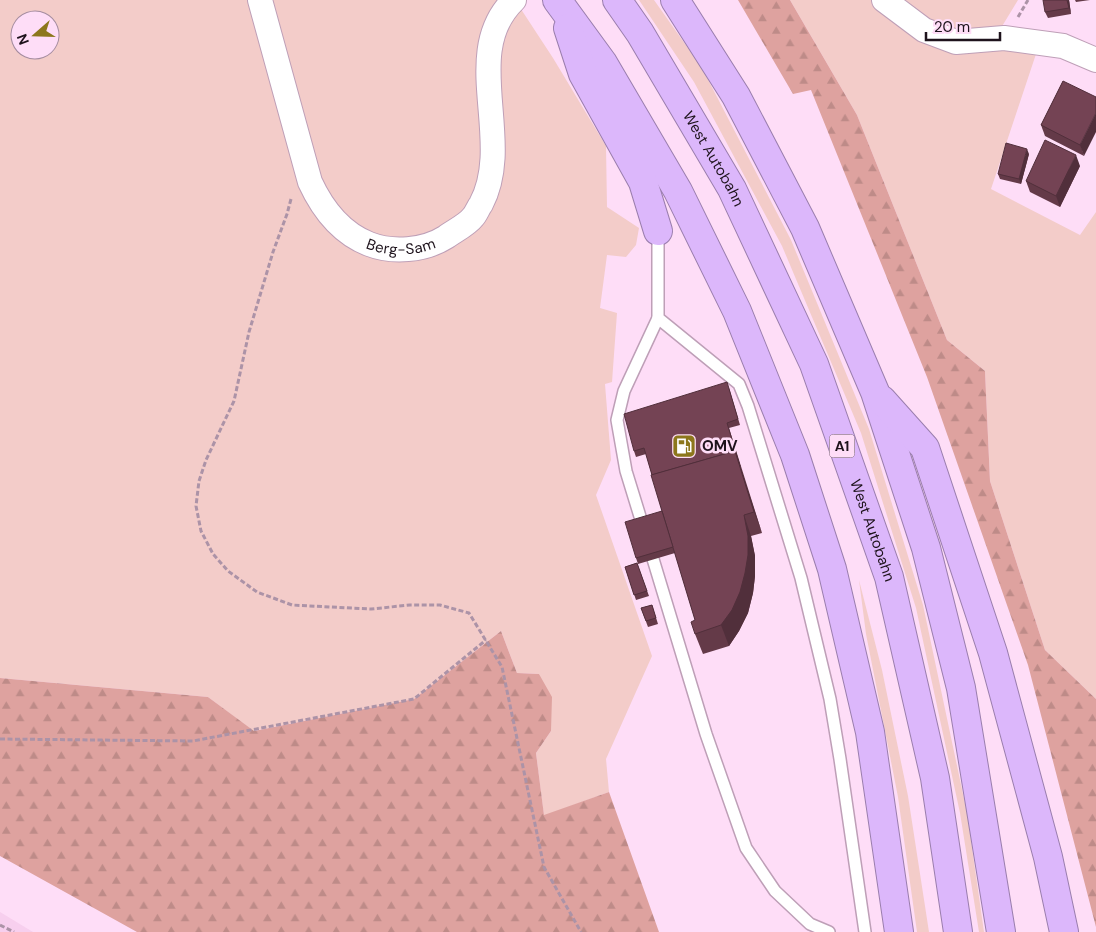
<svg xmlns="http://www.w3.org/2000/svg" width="1096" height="932" font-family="'DM Sans',sans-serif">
<defs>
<pattern id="forest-firs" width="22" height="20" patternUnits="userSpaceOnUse" patternTransform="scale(1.25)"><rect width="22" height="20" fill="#dea29f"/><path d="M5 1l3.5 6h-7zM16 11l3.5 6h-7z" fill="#be8b88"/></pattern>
</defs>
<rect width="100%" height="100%" fill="#feddf7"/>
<polygon fill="#f7cfee" points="0,912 33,932 0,932"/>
<g fill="#f3ccc9" fill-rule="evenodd">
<path d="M0,0H515L553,58L606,146L607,207L639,228L636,245L626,257L607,255L600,308L617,313L612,382L605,384L611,460L596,495L652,656L606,759L609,792L544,816L536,753L551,731L539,674L517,673L501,631L414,699L253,731L208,697L0,678ZM20,20H50V50H20Z"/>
<polygon points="639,0 654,0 702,68 791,240 869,429 923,605 967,813 984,932 979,932 960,813 916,608 861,433 782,246 694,82"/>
<polygon points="790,0 1018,0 1001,28 1037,51 991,189 1080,235 1096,212 1096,699 1045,650 990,481 985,371 947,340 857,115"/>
<polygon points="859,580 882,670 908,796 929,932 917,932 898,797 866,634"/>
</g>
<g fill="url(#forest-firs)">
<polygon points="738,0 790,0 857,115 947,340 985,371 990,481 1045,650 1096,699 1096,927 1028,665 927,377 811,90 793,94"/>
<polygon points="501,631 517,673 539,674 552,697 551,731 536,753 544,815 609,792 659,932 137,932 0,856 0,678 208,697 254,731 414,699"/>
</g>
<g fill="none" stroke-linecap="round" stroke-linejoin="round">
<g stroke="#be9fb7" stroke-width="14">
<g id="lane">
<polyline points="658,231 658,318 739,384 748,406 801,578 830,699 840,759 865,932"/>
<polyline points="642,523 626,471 617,420 624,391 658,318"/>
<polyline points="653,559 706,734 746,848 775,891 810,924 829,932"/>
</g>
</g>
<g stroke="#be9fb7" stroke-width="26">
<g id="street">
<path id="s1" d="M260,0L310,182C322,208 341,233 369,244C392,253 424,251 446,237C454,231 467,225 473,217C476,214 478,208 481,204C515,140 459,53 514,0"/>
<polyline points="884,0 924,30 956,42 1004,38 1063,46 1096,60"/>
</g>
</g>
<g stroke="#9a7ead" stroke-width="30">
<g id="highway">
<polyline points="557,0 603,63 678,191 737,311 795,455 832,569 870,732 899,932"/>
<path id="s2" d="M617,0L640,33L732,189L814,364L889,577L935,778L958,932"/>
<polyline points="675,0 736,96 805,228 875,392 926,548 961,688 1001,932"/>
<polyline points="568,28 583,74 643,182 658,231"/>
<polyline points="882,400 925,448 993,653 1048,857 1064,932"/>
</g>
</g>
<g stroke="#ac93a7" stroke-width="3" stroke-dasharray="5 2.5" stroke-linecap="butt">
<polyline points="1018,17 1028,0"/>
<polyline points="291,199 287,214 273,252 249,332 234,401 206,460 199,481 196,506 201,531 213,554 228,571 257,592 292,605 371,609 410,605 440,605 469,613 502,667 544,867 581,932"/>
<polyline points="0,739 193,741 414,699 486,640"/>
<polyline points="0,925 14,932"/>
</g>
<use href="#lane" stroke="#fff" stroke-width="11"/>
<use href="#street" stroke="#fff" stroke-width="24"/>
<use href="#highway" stroke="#dcb7fb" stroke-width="28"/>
</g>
<g fill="#643a48">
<polygon points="1069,0 1071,14 1048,18 1045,12"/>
<polygon points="1075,0 1090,0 1076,2"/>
<polygon points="1063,81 1084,156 1045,136 1041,125"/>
<polygon points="1029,154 1021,184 1000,179 998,174"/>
<polygon points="1080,166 1060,207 1030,192 1026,181"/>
<polygon points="729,388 740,425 729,428 762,533 751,536 755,556 755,576 753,593 748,613 739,631 729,646 703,654 695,634 695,620 675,553 638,564 636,558 662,511 646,454 636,457 634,451"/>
<polygon points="637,563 649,596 636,600 625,567"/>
<polygon points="652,605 658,624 648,627 641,608"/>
</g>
<g fill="#512f3b">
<polygon points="1067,0 1069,0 1071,14 1069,8"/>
<polygon points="1096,113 1096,132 1084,156 1080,145"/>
<polygon points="1027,149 1029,154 1021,184 1019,179"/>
<polygon points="1076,155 1080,166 1060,207 1056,196"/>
<polygon points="735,451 742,472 762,533 754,512"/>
<polygon points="744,515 751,536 755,556 755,576 753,593 748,613 739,631 729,646 721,625"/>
</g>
<g fill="#744354" stroke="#512f3b">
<polygon points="1043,0 1067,0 1069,8 1045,12"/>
<polygon points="1063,81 1096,97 1096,113 1080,145 1041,125"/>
<polygon points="1045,140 1076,155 1056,196 1026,181"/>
<polygon points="1006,143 1027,149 1019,179 998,174"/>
<polygon points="727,382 738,419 727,423 740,466 735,451 652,475 644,448 634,451 624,414"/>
<polygon points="735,451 754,512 744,515 748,536 748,555 745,573 740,592 732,610 721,625 695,634 691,622 695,620 651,475"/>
<polygon points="662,511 673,547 636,558 625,522"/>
<polygon points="637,563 647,591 634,595 625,567"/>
<polygon points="652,605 656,618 646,621 641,608"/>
</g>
<defs>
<g id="fuel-square" transform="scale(1.25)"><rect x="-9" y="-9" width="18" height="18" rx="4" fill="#8c771c" stroke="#feddf7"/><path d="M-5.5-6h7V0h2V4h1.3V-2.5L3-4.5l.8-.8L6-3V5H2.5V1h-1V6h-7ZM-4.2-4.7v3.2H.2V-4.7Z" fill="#fff"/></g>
</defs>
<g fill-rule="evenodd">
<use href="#fuel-square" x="684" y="446"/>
</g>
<g text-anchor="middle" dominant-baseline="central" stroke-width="5" stroke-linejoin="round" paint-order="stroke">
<rect fill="#feddf7" stroke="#61505e" stroke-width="1" x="829.5" y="434.5" width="25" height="23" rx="4"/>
<g font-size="14" font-weight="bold" fill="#1e131c">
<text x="842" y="446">A1</text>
</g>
<g font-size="15" fill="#1e131c" stroke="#feddf7">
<text stroke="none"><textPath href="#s2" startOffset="186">West Autobahn</textPath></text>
<text stroke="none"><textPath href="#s1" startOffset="309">Berg-Sam</textPath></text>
<text stroke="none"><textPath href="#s2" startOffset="591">West Autobahn</textPath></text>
</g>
<g font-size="15" font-weight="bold" fill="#1e131c" stroke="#feddf7" text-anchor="start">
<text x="702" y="446">OMV</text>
</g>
</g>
<g transform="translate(35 35) rotate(250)"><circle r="24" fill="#feddf7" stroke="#a48c9f"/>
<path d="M0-4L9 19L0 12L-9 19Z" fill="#8c771c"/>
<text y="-8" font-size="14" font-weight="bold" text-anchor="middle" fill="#1e131c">N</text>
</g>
<path d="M926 32v8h74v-8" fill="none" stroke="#1e131c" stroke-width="2.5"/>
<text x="934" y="32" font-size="15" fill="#1e131c" stroke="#feddf7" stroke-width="4" paint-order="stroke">20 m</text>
</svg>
